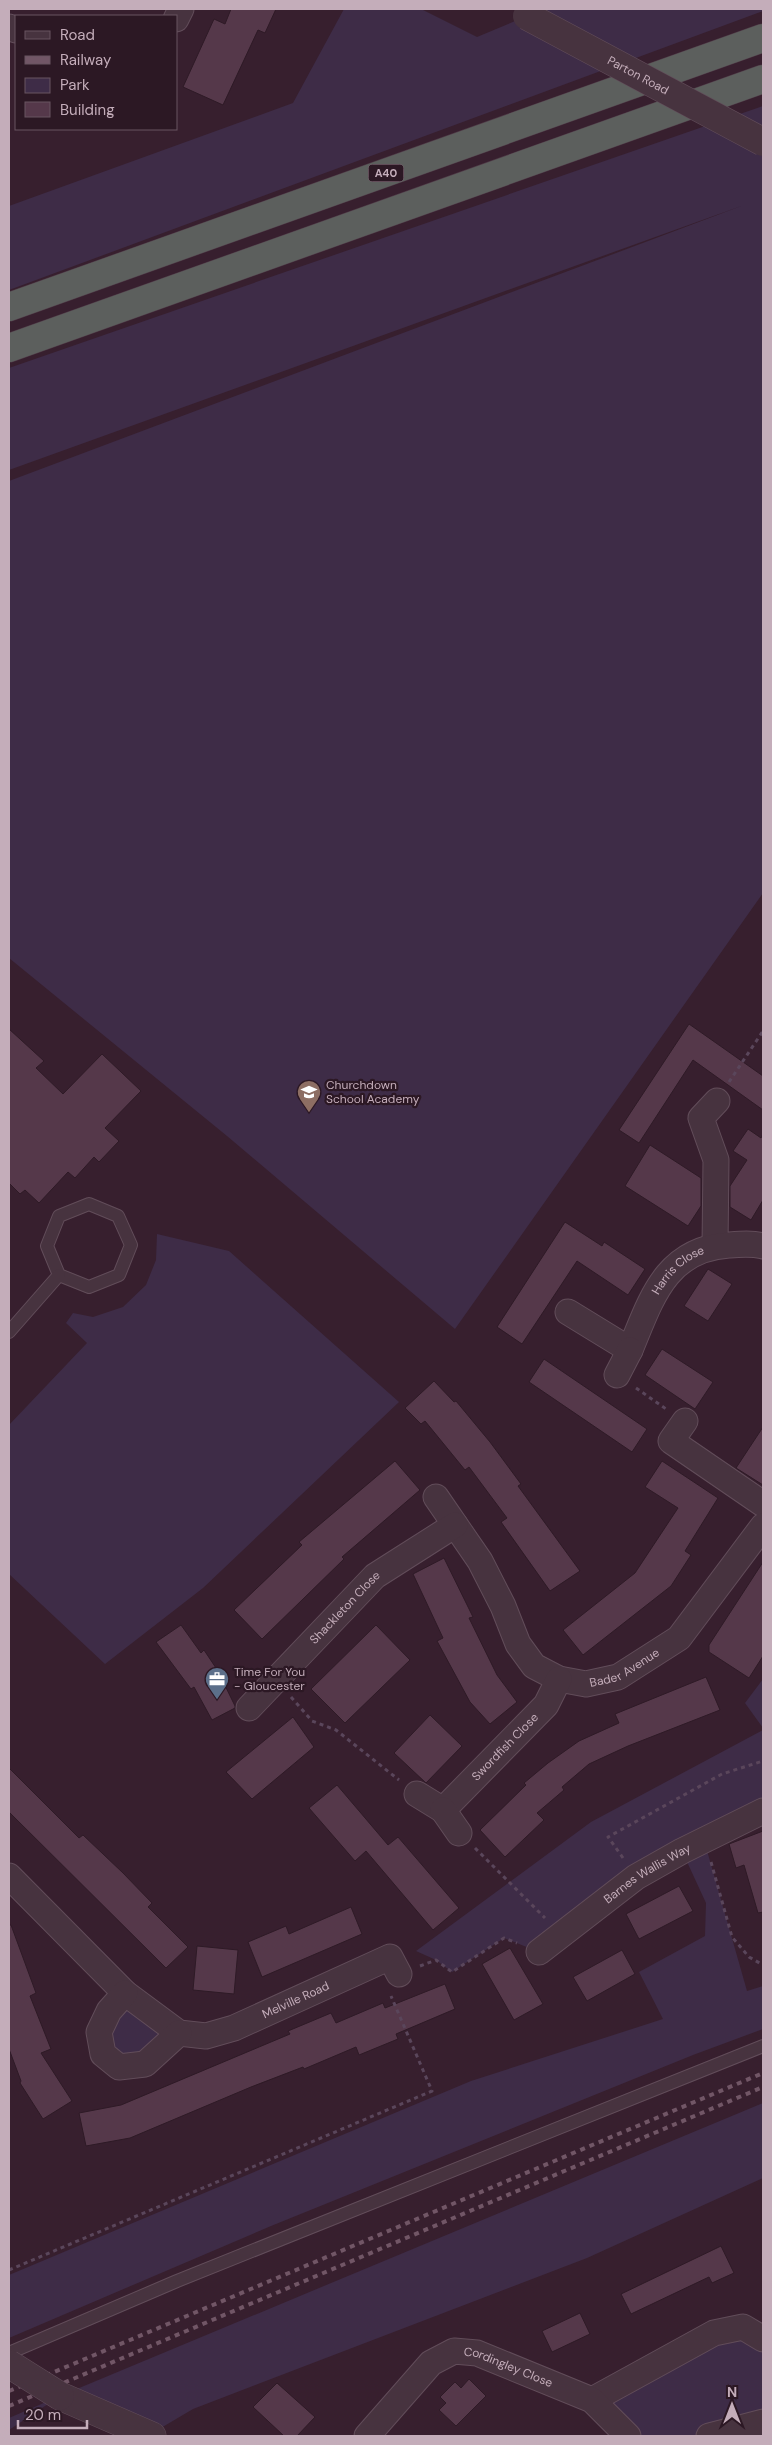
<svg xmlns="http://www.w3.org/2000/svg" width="772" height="2445" font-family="'DM Sans',sans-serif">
<rect width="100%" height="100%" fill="#371f2e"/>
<g fill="#3e2c47">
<polygon points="344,9 421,9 477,37 527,16 530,9 763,9 763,11 9,290 9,206 293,103"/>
<polygon points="763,106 763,893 455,1329 227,1136 9,958 9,481 744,205 9,470 9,368"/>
<polygon points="157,1234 229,1251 399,1402 203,1588 105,1664 9,1574 9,1425 87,1343 66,1323 73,1313 93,1317 123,1307 146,1285 156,1260"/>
<polygon points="763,1679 763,1728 745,1703"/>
<polygon points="763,1730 763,1811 704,1840 747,1991 763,1986 763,2029 693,2055 271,2226 9,2338 9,2275 471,2081 663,2019 639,1972 705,1936 706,1903 682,1851 539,1952 504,1938 452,1972 436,1960 416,1951 591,1822"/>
<polygon points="125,1993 179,2033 145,2064 103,2054"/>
<polygon points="763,2103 763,2178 587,2258 193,2409 149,2435 60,2396 9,2430 9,2418 60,2396"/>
<polygon points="714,2333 763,2339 763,2422 709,2436 628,2436 592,2400"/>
</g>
<g fill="#55384a" stroke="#2e1a26">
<polygon points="231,9 276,9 265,33 258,30 223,105 183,87 214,19 225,24"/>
<polygon points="689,1024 763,1076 763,1110 693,1060 639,1143 619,1130"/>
<polygon points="9,1029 44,1061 36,1068 63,1094 102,1054 141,1091 105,1128 119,1141 99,1162 94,1157 75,1178 68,1172 39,1203 25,1190 20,1194 9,1183"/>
<polygon points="748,1129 761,1138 763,1134 763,1200 751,1220 730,1207 730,1186 747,1160 733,1151"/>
<polygon points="650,1145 701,1178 701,1206 688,1226 625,1186"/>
<polygon points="565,1222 602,1246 604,1242 645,1269 628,1295 577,1261 522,1344 497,1327"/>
<polygon points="708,1269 732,1284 708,1321 684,1306"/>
<polygon points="662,1349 713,1382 695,1409 645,1375"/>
<polygon points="544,1359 647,1429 632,1452 529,1382"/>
<polygon points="434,1381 454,1402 456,1401 490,1442 521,1484 518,1486 580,1571 550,1591 501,1522 507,1518 469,1467 465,1470 425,1421 421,1424 405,1408"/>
<polygon points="763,1427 763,1485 736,1468"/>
<polygon points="395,1461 420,1490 342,1557 344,1559 262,1639 234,1610 302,1545 299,1542"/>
<polygon points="662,1461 718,1498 685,1551 691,1555 671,1586 583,1655 563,1630 635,1573 678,1508 645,1487"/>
<polygon points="444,1558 473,1617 469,1618 497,1675 517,1702 490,1724 470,1702 437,1641 443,1638 413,1574"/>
<polygon points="763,1562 763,1656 749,1678 709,1652 709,1645"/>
<polygon points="181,1625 201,1653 204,1650 218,1671 235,1706 235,1708 212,1720 194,1687 191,1689 156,1642"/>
<polygon points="376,1625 410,1660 345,1723 311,1689"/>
<polygon points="706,1677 720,1710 628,1746 589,1764 562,1787 564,1790 537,1813 544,1820 505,1857 480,1830 526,1785 524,1783 548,1763 579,1741 619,1723 615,1714"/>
<polygon points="430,1715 462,1746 426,1783 394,1753"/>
<polygon points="293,1717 314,1747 252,1799 226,1772"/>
<polygon points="9,1768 79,1838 83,1835 123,1873 152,1903 148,1907 188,1947 166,1968 9,1812"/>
<polygon points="337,1785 388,1845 398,1837 459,1908 433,1930 366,1851 355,1861 309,1808"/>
<polygon points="763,1831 763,1912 758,1913 744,1865 736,1868 729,1844"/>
<polygon points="679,1886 693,1911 639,1939 626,1914"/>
<polygon points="351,1907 362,1934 262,1977 248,1942 286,1926 289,1934"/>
<polygon points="9,1925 11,1925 36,1993 30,1996 51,2049 41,2053 72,2101 43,2119 20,2083 21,2081 9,2049"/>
<polygon points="197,1946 238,1950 234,1994 193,1990"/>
<polygon points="510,1948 543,2004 514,2020 482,1964"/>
<polygon points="622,1950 635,1974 587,2001 573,1977"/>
<polygon points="445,1984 455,2009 396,2034 398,2039 359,2055 356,2047 304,2069 303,2067 251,2087 130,2138 86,2146 79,2113 121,2105 290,2034 288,2031 331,2013 336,2023 383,2003 385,2008"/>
<polygon points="721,2246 734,2273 712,2283 709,2277 631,2314 621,2294"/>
<polygon points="580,2313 590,2334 552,2352 542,2331"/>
<polygon points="469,2379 486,2396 456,2426 439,2410 446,2403 440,2397 455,2382 461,2388"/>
<polygon points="277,2383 315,2417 297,2436 284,2436 253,2407"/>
</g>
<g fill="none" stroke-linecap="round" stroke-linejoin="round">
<g stroke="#624d5a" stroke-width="14">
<g id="service">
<polygon points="89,1204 118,1216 131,1245 119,1275 89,1287 59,1275 47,1246 59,1216"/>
<polyline points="9,1332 59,1275"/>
<polyline points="9,2353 177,2281 763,2046"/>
</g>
</g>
<g stroke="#624d5a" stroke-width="27">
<g id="minor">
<polyline points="176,19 181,9"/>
<polyline points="9,27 16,30"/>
<polyline points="715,1246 716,1160 701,1118 717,1101"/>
<path id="s1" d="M568,1312L630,1350C651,1300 665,1249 729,1245C741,1244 752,1243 763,1246"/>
<polyline points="617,1375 630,1350"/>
<polyline points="685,1421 671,1441 763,1504"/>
<path id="s2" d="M436,1497L480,1561L503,1606L518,1644L534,1666L559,1679L586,1684L618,1677L679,1638L763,1526"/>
<path id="s3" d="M249,1708L375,1576L455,1525"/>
<path id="s4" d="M417,1794L443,1810L546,1705L559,1679"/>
<polyline points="443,1810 459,1833"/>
<path id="s5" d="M9,1876L125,1993L179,2033L206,2036L234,2028L390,1957L399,1974"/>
<path id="s6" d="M539,1952L636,1877L682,1851L763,1811"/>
<polyline points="125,1993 109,2011 99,2032 103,2054 119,2067 145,2064 179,2033"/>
<polyline points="592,2400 714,2333 743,2327 763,2339"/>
<path id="s7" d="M367,2436L431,2363L454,2351L477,2353L592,2400L628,2436"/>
<polyline points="709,2436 763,2422"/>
</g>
</g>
<g stroke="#624d5a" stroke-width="29">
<polyline id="tertiary" points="60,2396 152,2436"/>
</g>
<g stroke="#4f3a47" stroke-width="29">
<g id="trunk">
<polyline points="9,307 763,38"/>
<polyline points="9,348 763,79"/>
</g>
</g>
<g stroke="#5a465b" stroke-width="3" stroke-dasharray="4 4" stroke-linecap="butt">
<polyline points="729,1082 763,1031"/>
<polyline points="636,1388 666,1409"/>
<polyline points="291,1697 312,1721 336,1730 399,1780"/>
<polyline points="475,1848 545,1918"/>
<polyline points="623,1858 608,1837 722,1774 763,1761"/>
<polyline points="711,1862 732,1937 749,1957 763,1965"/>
<polyline points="420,1966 436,1960 452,1972 504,1938 517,1943"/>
<polyline points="9,2270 432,2091 391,1996"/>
</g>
<use href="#service" stroke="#47333f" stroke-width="12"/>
<use href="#minor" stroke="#47333f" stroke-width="25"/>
<use href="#tertiary" stroke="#47333f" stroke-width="28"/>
<use href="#trunk" stroke="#5c5f5d" stroke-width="28"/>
<g stroke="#715666" stroke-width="4" stroke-dasharray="5 5" stroke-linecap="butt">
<polyline points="9,2391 763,2073"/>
<polyline points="9,2406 763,2087"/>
</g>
<g stroke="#624d5a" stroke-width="29" stroke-linecap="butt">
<g id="tertiary-bridge">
<path id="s8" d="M527,16L763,142"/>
<polyline points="9,2364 60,2396"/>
</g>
</g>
<use href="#tertiary-bridge" stroke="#47333f" stroke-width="28"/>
</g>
<defs>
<g id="school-pin" transform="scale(1.25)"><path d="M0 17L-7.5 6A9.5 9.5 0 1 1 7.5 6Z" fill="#8d6e63" stroke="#2c1824"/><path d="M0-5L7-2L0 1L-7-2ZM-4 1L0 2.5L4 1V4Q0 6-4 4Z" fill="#fff"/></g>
<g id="office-pin" transform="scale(1.25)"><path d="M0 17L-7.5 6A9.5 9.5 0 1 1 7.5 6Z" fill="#5c6f8a" stroke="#2c1824"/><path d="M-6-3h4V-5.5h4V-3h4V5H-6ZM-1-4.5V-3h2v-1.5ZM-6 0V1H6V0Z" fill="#fff"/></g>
</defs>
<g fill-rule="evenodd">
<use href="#school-pin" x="309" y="1092"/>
<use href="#office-pin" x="217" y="1679"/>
</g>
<g text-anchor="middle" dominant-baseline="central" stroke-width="4.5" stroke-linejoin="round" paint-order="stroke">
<rect fill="#2c1824" stroke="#96808d" stroke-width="1" x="368.5" y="164.5" width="35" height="17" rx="4"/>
<g font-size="11" font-weight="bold" fill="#c4adba">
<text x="386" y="173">A40</text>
</g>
<g font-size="12" fill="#c4adba" stroke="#2c1824">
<text stroke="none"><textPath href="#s8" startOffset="126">Parton Road</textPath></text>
<text stroke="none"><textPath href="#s1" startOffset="168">Harris Close</textPath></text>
<text stroke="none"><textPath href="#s3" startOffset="139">Shackleton Close</textPath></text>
<text stroke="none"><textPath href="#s2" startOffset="294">Bader Avenue</textPath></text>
<text stroke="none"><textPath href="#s4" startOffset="119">Swordfish Close</textPath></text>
<text stroke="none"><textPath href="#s6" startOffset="134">Barnes Wallis Way</textPath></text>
<text stroke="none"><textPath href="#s5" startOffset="356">Melville Road</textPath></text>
<text stroke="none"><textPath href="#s7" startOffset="180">Cordingley Close</textPath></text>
</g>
<g font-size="12" fill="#c4adba" stroke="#2c1824" text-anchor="start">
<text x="326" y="1085">Churchdown<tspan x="326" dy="14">School Academy</tspan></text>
<text x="234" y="1672">Time For You<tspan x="234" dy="14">- Gloucester</tspan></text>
</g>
</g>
<rect width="772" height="2445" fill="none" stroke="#c4adba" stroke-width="20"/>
<rect x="15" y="15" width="162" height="115" fill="#2c1824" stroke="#695460"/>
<rect x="25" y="31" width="25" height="8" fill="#47333f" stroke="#695460"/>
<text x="60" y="40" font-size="15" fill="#c4adba">Road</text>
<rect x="25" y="56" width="25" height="8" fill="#715666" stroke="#695460"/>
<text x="60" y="65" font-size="15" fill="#c4adba">Railway</text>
<rect x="25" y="78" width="25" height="15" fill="#3e2c47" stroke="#695460"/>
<text x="60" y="90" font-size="15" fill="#c4adba">Park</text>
<rect x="25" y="102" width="25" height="15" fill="#55384a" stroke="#695460"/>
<text x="60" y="115" font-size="15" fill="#c4adba">Building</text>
<g transform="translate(732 2405)" stroke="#2c1824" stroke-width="4" paint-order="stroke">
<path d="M0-4L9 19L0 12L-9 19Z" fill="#c4adba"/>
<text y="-8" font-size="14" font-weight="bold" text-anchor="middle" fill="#c4adba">N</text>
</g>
<path d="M18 2420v8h69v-8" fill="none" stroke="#c4adba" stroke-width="2.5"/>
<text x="25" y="2420" font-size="15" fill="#c4adba" stroke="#2c1824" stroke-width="4" paint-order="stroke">20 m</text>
</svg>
